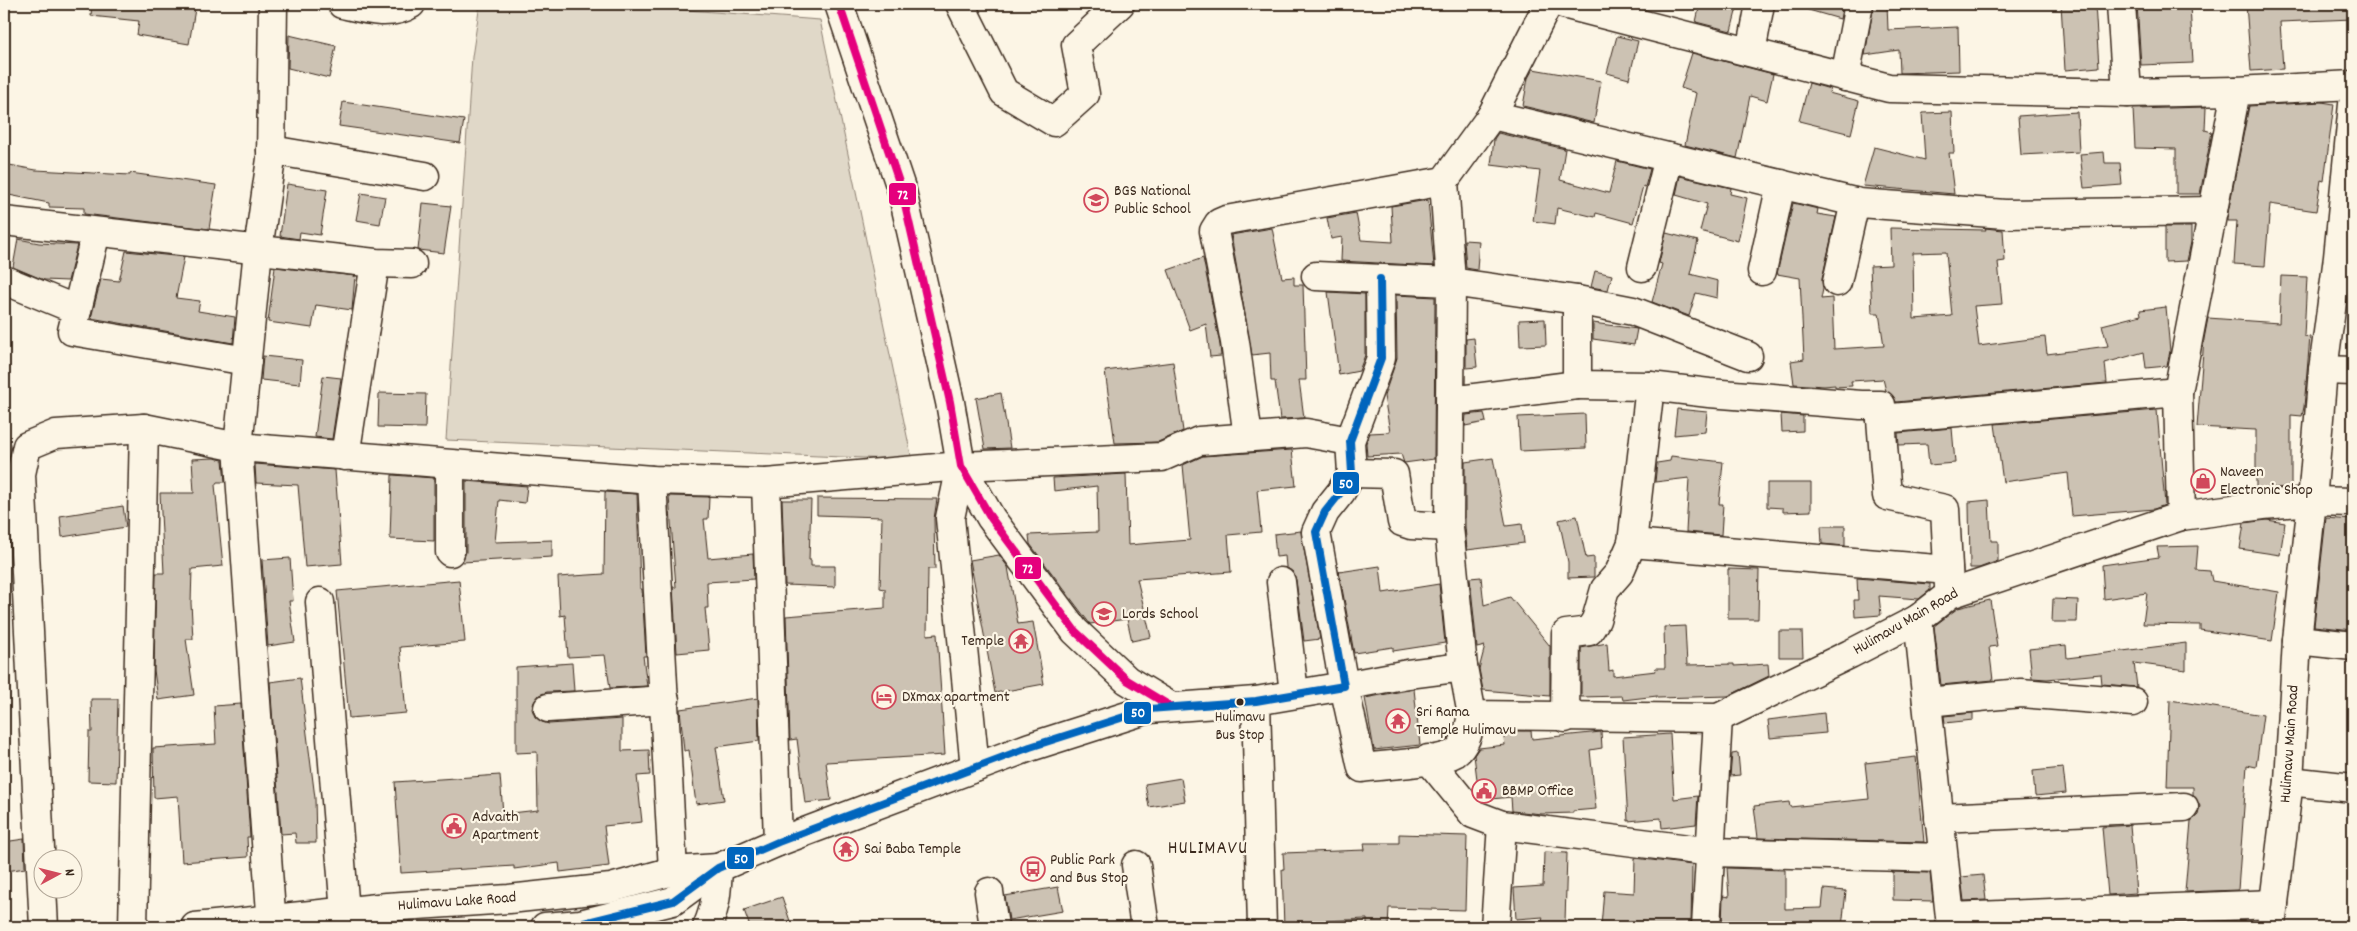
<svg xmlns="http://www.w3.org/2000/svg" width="2357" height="931" font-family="Dekko,sans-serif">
<rect width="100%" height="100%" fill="#fcf5e5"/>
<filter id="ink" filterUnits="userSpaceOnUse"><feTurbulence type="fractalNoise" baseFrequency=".02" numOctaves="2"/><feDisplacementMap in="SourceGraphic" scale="10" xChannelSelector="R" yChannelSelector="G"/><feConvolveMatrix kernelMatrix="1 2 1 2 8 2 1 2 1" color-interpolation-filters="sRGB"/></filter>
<g filter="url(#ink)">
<polygon fill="#e0d8c8" stroke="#8e8173" points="480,4 607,4 820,20 912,460 446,440 472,57"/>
<g fill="#ccc2b3" stroke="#3b2a1e" fill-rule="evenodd">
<polygon points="92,4 168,4 195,9 189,44 137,35 139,21 91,16"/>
<polygon points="1700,4 1738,4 1731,31 1696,22"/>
<polygon points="1805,4 1843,4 1840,19 1805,9"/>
<polygon points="1874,4 1887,4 1888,30 1958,27 1959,71 1900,73 1899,50 1865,55"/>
<polygon points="2061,4 2095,4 2099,67 2065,70"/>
<polygon points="2137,4 2190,4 2193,63 2141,65"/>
<polygon points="2246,4 2353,4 2353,19 2280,22 2283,69 2251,71"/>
<polygon points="289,35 336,46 329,78 288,68"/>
<polygon points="1617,36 1638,41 1629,79 1607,73"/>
<polygon points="1692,53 1773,74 1767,101 1750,96 1737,158 1685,145 1696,93 1681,88"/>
<polygon points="1533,69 1601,81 1594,123 1523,106 1528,78"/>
<polygon points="1809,83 1830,89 1829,93 1859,101 1851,134 1799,121"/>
<polygon points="343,102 464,120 460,143 339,126"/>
<polygon points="2322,102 2334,104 2324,181 2321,180 2316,211 2270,204 2265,266 2234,264 2237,221 2227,221 2227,218 2249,106"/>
<polygon points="2206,107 2205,130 2212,132 2200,194 2176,194 2176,149 2135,148 2133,109"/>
<polygon points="1952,112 1954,153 1949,153 1954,194 1863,186 1874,147 1925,160 1922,113"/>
<polygon points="2077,112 2079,152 2021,155 2018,116"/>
<polygon points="1498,133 1565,149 1560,180 1609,193 1617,161 1650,169 1645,187 1643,186 1633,223 1596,213 1595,217 1557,208 1555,224 1533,221 1540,171 1491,165 1494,139"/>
<polygon points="2104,152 2105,163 2120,163 2122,185 2084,188 2080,154"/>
<polygon points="4,164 36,170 130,175 130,173 216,185 209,229 84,214 84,208 49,207 49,203 4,194"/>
<polygon points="1680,176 1731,188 1730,194 1747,198 1738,241 1700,231 1707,204 1676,195"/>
<polygon points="287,184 327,190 320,235 300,232 299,239 280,236"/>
<polygon points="361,193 385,197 380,224 356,220"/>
<polygon points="1428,200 1434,266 1341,261 1342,237 1331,239 1327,218 1356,213 1361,240 1393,242 1391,206"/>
<polygon points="423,203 451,206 444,253 418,250"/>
<path d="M1793,203L1818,209L1817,214L1836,217L1822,279L1823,289L1821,299L1832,298L1834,349L1884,346L1879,313H1872L1870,266L1891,265L1890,228L1986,230L1985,228L2003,230L2005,261L1998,262L2002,304L1974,306L1979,346L2045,337L2047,354L2108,346L2102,325L2141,315L2140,310L2166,307L2170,351L2167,366L2146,368L2144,352L2105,363L2107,383L1896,402L1894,397L1886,391L1883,379L1851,381L1852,386L1835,387V385L1824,386L1794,384L1791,361L1804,359L1800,278L1777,274ZM1946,252L1952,316L1914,319L1913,253Z"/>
<polygon points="2165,227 2191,227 2191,242 2187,261 2165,262"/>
<polygon points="1272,228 1282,278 1294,277 1294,285 1303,285 1306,380 1299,380 1304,418 1280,419 1275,381 1271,381 1270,353 1252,355 1231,235"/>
<polygon points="1666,233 1698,241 1690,274 1718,281 1717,298 1696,293 1689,316 1652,302 1662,264 1659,263"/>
<polygon points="18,239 39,243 77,245 68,281 44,280 13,267"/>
<polygon points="1464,240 1479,241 1477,270 1466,268"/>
<polygon points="126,251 184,257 176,298 200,301 198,311 235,317 233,343 91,318 101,279 119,281"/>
<polygon points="1203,258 1220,345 1221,356 1210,357 1206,324 1190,330 1168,270"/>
<polygon points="275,267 355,276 352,310 316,305 312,328 268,322"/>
<polygon points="1595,271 1612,275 1608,290 1591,287"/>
<polygon points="2281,276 2307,277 2304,336 2310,337 2304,407 2302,416 2291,415 2291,487 2256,489 2256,430 2197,427 2204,339 2208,318 2279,323"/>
<polygon points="1328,292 1365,294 1365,355 1359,371 1339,375"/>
<polygon points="1396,295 1435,297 1434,459 1404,463 1401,454 1367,456 1366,443 1370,433 1390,432 1384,396 1397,358"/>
<polygon points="1545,319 1546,345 1520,346 1519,320"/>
<polygon points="1593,323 1637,329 1634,345 1593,339"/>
<polygon points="1474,338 1477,367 1466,368 1466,339"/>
<polygon points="263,356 302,360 300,384 261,380"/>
<polygon points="1173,362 1183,431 1158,442 1115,443 1105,371"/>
<polygon points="323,376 341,378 332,439 315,437"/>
<polygon points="379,393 426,394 425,428 378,427"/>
<polygon points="1001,393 1010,448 985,449 976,398"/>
<polygon points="1677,409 1707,412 1705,432 1674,435"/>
<polygon points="2157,410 2165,505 2154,509 2072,516 2068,473 2003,482 1995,424"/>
<polygon points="1484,413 1486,422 1465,426 1466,415"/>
<polygon points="1585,414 1586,448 1520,451 1518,417"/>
<polygon points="1781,414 1803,416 1803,431 1782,432"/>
<polygon points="1952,428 1955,463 1929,465 1927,444 1899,445 1898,433"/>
<polygon points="1292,450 1296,486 1257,490 1261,532 1228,535 1231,572 1137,579 1151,637 1132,641 1127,619 1090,624 1030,544 1029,535 1098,532 1097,486 1054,491 1053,478 1126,474 1128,545 1190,540 1183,465 1203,456"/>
<polygon points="1671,456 1723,462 1719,504 1723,504 1721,535 1686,532 1689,478 1655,482 1657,463 1670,461"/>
<polygon points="214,458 223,460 225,482 217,482 215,485 223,566 192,569 191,603 193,639 186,639 194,695 158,700 154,670 156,573 164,573 160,493 194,493 192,459"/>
<polygon points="1493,458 1506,526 1522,524 1524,543 1467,550 1465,526 1465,462"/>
<polygon points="255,464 335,470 342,564 305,567 298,485 256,483"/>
<polygon points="392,475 434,478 434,541 390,539"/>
<polygon points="466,481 527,486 525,503 499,500 495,542 552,540 552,557 462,562 466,552"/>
<polygon points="1767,483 1811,483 1811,511 1783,512 1783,508 1767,507"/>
<polygon points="605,492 637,494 640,589 642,589 646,656 643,656 647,686 610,688 605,655 568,657 565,615 560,616 558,577 604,574"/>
<polygon points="669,496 709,497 708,519 704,519 708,558 753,554 754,579 707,582 708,608 705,608 709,650 677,653 673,587 676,587"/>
<polygon points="817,498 937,499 934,519 935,569 928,569 927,635 937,634 945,755 826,762 831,800 805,803 797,739 790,740 786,616 885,608 885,589 880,588 882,517 817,515"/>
<polygon points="782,500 811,500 809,560 811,560 811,566 835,566 835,587 785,585"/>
<polygon points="1989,500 1991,541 1998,541 1998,561 1979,568 1970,568 1969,502"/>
<polygon points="123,506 126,527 62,537 60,516"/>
<polygon points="1577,516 1586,558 1594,557 1594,577 1568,578 1568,562 1559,520"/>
<polygon points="2326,518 2353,520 2353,630 2314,626"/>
<polygon points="2267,520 2285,523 2280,555 2240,549 2244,523"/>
<polygon points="1821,526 1845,526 1845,546 1822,544"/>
<polygon points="1301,531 1320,639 1304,641 1296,580 1293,572 1286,567 1285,556 1276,557 1274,534"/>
<polygon points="2198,546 2196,570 2210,571 2212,581 2279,592 2272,641 2200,630 2200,625 2143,624 2147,593 2104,599 2102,565 2159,557 2157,547"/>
<polygon points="999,555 1008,567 1018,624 1033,622 1044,684 995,693 970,560"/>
<polygon points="290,558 293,601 289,601 295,642 268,646 262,560"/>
<polygon points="1380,566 1383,593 1439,584 1445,643 1393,651 1393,647 1354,653 1339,572"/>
<polygon points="1728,569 1759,570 1758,619 1728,619"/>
<polygon points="1481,577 1484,605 1510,597 1550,646 1550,696 1483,690 1479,669 1485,646 1477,648 1470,578"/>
<polygon points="1857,578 1930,584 1930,590 1919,599 1879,596 1881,615 1855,617 1854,600 1858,600"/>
<polygon points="459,580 465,642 400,647 406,713 349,718 337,591"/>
<polygon points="2053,599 2078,600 2077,622 2052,622"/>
<polygon points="1990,600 1997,646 1989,647 1993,680 1941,685 1934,626 1958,608"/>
<polygon points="1685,626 1687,665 1734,664 1734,666 1768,664 1769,676 1728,696 1657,698 1657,696 1623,700 1622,696 1581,697 1581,648 1607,643 1609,671 1613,670 1613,676 1656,671 1655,668 1665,668 1664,627"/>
<polygon points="1779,631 1802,631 1803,657 1779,657"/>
<polygon points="2186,643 2186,670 2134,663 2137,687 2102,684 2101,674 2047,679 2032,678 2029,649 2066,645 2067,658"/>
<polygon points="572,663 574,691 547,692 539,695 534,702 532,709 535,717 542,722 549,724 622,719 622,751 649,750 650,775 637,776 642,822 604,826 609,866 560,872 559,863 514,869 514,866 401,873 395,782 500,775 503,814 538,810 537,752 516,753 516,667"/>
<polygon points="300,678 315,798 316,843 296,843 295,833 281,834 270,682"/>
<polygon points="1414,689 1420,745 1374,750 1365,698"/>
<polygon points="758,698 759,741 716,747 724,800 696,804 689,750 684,751 680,709"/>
<polygon points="91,699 118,699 116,782 88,781 89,732 92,732"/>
<polygon points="2170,700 2263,715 2256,767 2247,765 2238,890 2185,892 2191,821 2198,815 2200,806 2193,794 2193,787 2167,787"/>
<polygon points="241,704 250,837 247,837 248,857 182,862 178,796 154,798 153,748 216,744 214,706"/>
<polygon points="1824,713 1826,733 1770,738 1768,720"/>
<polygon points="1973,713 1973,720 1945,723 1944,716"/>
<polygon points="1503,731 1531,731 1532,739 1601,732 1602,748 1590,750 1596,809 1573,811 1573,813 1542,814 1512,811 1511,797 1482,800 1479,796 1474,755 1479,748 1505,745"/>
<polygon points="1670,734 1674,799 1698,796 1696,824 1662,828 1661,818 1628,821 1623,737"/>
<polygon points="1738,753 1740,775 1730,776 1732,754"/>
<polygon points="1916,757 1924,842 1758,838 1754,806 1789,802 1790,807 1869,799 1865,763"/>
<polygon points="2063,768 2066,793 2035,796 2033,771"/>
<polygon points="1181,778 1185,801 1149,807 1145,784"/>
<polygon points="2130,825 2136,893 2108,895 2102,827"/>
<polygon points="1399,834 1467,836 1465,910 1389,908 1388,927 1367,927 1367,919 1302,922 1302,927 1284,927 1282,869 1284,869 1283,853 1365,850 1364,843 1399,843"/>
<polygon points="24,839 25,868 7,871 4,842"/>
<polygon points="1544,852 1567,853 1565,922 1542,922 1543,917 1516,919 1514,888 1543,886"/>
<polygon points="1635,858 1692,865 1691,927 1601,926 1604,891 1634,893"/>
<polygon points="1727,868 1785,870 1785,909 1822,908 1824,889 1846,891 1842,927 1722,927 1723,896 1729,897"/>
<polygon points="1893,872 1930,873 1933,901 1893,900"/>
<polygon points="1983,875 1986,900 1964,901 1961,877"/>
<polygon points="1058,887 1063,911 1009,920 1005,896"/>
<polygon points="782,897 792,927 750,927 744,910"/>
<polygon points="2235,921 2235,927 2190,927 2191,923"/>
</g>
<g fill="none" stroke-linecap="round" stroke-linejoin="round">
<g stroke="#3b2a1e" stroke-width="31">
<g id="minor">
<path d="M342,4C364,9 390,17 411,4"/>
<polyline points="960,4 1004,92 1054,122 1085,94 1076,45 1120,4"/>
<polyline points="1563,4 1889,88 2127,93 2236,91"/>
<polyline points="2121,4 2127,93"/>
<polyline points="1751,52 1760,4"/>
<polyline points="1845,77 1859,4"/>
<polyline points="1492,115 1859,203 2005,214 2213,211"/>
<polyline points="271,150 425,176"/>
<polyline points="1444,181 1451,282 1577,300 1633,311 1748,356"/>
<polyline points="4,221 375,263 412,264"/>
<polyline points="96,232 72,331 247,361"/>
<polyline points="1642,267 1669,157"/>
<polyline points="1762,271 1781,184"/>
<polyline points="1316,276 1451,282 1449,527 1463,667"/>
<polyline points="4,280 77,310"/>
<polyline points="1837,282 1855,202"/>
<polyline points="1577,300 1577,385 1650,386 1709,393 1861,405 1881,405 1881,419 2178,392"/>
<polyline points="2323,370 2353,371"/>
<polyline points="1650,386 1632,543 1948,570"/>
<polyline points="1451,401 1577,385"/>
<polyline points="1881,419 1887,496 1945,509 1949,587"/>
<polyline points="1248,437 1235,342 1214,231 1219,223 1226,220 1444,181 1492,115 1548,4"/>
<polyline points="345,456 375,263"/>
<polyline points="1352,473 1394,474 1402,522 1411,525 1449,527"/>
<polyline points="652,480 673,871"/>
<polyline points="766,483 778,842"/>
<polyline points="2181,516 2178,392 2236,91 2353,85"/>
<polyline points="450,552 450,465"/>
<polyline points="1281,582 1294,693"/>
<polyline points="320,602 345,912"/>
<polyline points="1918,619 1950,917 2274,904"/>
<polyline points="2297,640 2353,646"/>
<polyline points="1927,702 2021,693 2133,702"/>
<polyline points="548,708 665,700"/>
<path d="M1472,715C1469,728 1467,745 1455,753C1438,763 1383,765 1362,768L1344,686L1408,674L1463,667L1472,715L1718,718L1850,654L1918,619L1950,594L2181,516L2263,505L2312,501L2353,502"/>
<polyline points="1565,718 1566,634 1589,631 1596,620 1605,589 1619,573 1632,543"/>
<polyline points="1428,759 1473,814 1502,825 1712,852 1943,858"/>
<polyline points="2289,781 2353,788"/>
<polyline points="1939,818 2184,807"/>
<polyline points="1136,865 1145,927"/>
<polyline points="989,892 994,927"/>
<polyline points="44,927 21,474 27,446 56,434 144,428 238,447 652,480 766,483 961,466 1162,457 1199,441 1306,433 1350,441"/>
<polyline points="133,927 144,428"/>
<polyline points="272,927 238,447 258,250 271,159 273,4"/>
<path d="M707,927C716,908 717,889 718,868"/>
<polyline points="1262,927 1256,701 1344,686 1316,532 1325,512 1341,492 1352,473 1350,441 1381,358 1380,279"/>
<polyline points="1495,927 1502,825"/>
<polyline points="1706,927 1718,718"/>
<polyline points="2271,927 2289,781 2297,640 2312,501 2323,370 2338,257 2353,104"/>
</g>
</g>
<g stroke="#3b2a1e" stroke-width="31">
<g id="major">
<polyline points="839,4 902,191 950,402 961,466 991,518 1075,631 1127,680 1170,706"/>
<polyline points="961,466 950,518 975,768"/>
<polyline points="195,927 387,907 509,899 611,888 673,871 718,868"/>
<polyline points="545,927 580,924 673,901 718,868 778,842 1030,747 1149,709 1256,701"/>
</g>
</g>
<use href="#minor" stroke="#fcf5e5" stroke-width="28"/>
<use href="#major" stroke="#fcf5e5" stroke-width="28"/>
<g stroke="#fcf5e5" stroke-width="11">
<polyline id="bus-1" points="839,4 902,191 950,402 961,466 991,518 1075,631 1127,680 1170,706"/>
</g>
<g stroke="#fcf5e5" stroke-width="11">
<polyline id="bus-2" points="545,927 580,924 673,901 718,868 778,842 1030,747 1149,709 1256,701 1344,686 1316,532 1325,512 1341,492 1352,473 1350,441 1381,358 1380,279"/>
</g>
<use href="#bus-1" stroke="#e5007d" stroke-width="8"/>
<use href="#bus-2" stroke="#0065bd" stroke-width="8"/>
</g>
</g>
<defs>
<g id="school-ring" transform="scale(1.25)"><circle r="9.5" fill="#fcf5e5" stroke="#d1495b" stroke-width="1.5"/><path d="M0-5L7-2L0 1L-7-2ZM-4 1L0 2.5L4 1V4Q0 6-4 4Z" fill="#d1495b"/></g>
<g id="shop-ring" transform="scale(1.25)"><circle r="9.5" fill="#fcf5e5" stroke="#d1495b" stroke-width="1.5"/><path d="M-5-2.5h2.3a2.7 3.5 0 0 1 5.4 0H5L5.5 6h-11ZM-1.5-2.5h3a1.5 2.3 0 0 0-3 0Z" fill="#d1495b"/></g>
<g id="temple-ring" transform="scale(1.25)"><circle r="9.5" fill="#fcf5e5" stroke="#d1495b" stroke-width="1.5"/><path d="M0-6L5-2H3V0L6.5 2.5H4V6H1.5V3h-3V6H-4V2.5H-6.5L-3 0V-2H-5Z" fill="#d1495b"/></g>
<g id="hotel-ring" transform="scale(1.25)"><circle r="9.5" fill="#fcf5e5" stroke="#d1495b" stroke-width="1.5"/><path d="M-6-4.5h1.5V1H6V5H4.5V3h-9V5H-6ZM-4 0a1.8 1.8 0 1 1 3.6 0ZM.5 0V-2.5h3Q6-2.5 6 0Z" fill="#d1495b"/></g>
<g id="civic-ring" transform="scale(1.25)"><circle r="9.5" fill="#fcf5e5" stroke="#d1495b" stroke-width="1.5"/><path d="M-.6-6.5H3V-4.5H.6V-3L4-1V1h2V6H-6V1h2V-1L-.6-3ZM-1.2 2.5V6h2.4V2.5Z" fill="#d1495b"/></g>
<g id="bus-ring" transform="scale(1.25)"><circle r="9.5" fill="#fcf5e5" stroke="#d1495b" stroke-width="1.5"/><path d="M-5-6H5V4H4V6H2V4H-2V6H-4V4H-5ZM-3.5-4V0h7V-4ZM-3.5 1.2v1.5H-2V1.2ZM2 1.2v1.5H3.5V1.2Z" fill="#d1495b"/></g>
</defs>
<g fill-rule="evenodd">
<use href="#school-ring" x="1096" y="200"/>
<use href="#shop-ring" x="2203" y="481"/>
<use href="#school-ring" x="1104" y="614"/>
<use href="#temple-ring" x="1021" y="641"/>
<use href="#hotel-ring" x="884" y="697"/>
<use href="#temple-ring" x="1398" y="721"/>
<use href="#civic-ring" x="1484" y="791"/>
<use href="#civic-ring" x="454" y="826"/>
<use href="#temple-ring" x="846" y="849"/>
<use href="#bus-ring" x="1033" y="869"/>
</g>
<circle fill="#3b2a1e" stroke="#fcf5e5" stroke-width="2" cx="1240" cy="702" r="4.5"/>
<g text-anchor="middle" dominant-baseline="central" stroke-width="4.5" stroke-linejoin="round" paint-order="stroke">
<g font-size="15" fill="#3b2a1e" stroke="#fcf5e5">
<text x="1240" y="718">Hulimavu<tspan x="1240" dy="18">Bus Stop</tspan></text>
</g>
<g font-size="16" fill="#3b2a1e" stroke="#fcf5e5" text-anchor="start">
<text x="1114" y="191">BGS National<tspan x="1114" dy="18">Public School</tspan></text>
<text x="2220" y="472">Naveen<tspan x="2220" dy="18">Electronic Shop</tspan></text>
<text x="1122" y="614">Lords School</text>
<text x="1004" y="641" text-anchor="end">Temple</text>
<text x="902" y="697">DXmax apartment</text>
<text x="1416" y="712">Sri Rama<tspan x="1416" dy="18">Temple Hulimavu</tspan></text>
<text x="1502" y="791">BBMP Office</text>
<text x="472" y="817">Advaith<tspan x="472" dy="18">Apartment</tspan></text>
<text x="864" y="849">Sai Baba Temple</text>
<text x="1050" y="860">Public Park<tspan x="1050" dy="18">and Bus Stop</tspan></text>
</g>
<g font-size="16" fill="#3b2a1e" stroke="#fcf5e5">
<text transform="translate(1906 622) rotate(-30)">Hulimavu Main Road</text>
<text transform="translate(2290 744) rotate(-86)">Hulimavu Main Road</text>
<text transform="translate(457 902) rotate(-4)">Hulimavu Lake Road</text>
</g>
<g font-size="19" letter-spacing="1" fill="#3b2a1e" stroke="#fcf5e5">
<text x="1208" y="849">HULIMAVU</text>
</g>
</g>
<g stroke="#fcf5e5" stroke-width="2">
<rect x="888" y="182" width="29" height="24" rx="5" fill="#e5007d"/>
<rect x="1332" y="471" width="28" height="24" rx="5" fill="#0065bd"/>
<rect x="1014" y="556" width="28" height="24" rx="5" fill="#e5007d"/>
<rect x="1123" y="701" width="29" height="24" rx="5" fill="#0065bd"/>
<rect x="726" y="846" width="29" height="24" rx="5" fill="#0065bd"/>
</g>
<g font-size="14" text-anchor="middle" font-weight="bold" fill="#fff">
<text x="903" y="199">72</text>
<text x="1346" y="488">50</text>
<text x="1028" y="573">72</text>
<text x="1138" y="717">50</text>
<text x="741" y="863">50</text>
</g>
<rect width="2357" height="931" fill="none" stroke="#fcf5e5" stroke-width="20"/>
<rect x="10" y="10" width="2337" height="911" fill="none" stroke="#3b2a1e" stroke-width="2" filter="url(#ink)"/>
<g transform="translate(58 874) rotate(83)"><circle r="24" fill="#fcf5e5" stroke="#afa495"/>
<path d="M0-4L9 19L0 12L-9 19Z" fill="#d1495b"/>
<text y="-8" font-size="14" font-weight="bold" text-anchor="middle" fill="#3b2a1e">N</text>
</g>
</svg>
